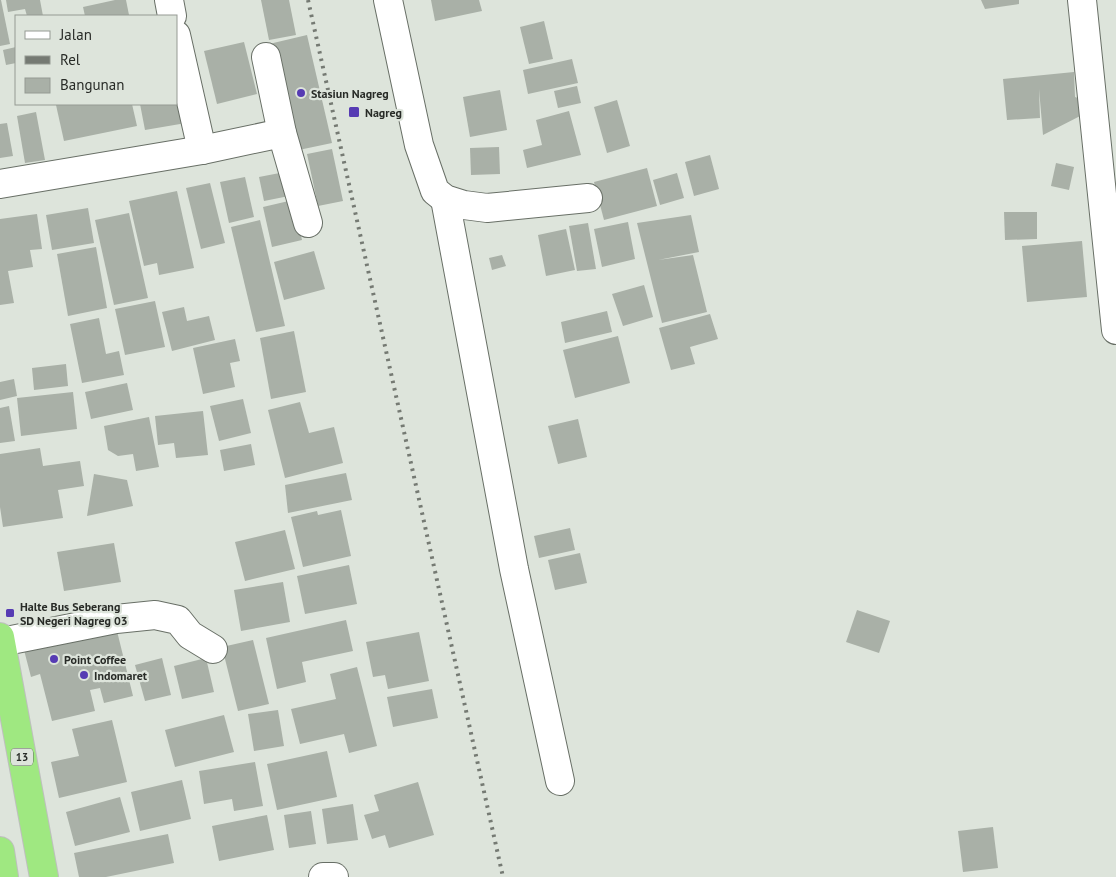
<svg xmlns="http://www.w3.org/2000/svg" width="1116" height="877" font-family="'PT Sans',sans-serif">
<rect width="100%" height="100%" fill="#dde4db"/>
<g fill="#a9b0a7">
<polygon points="0,0 1,0 10,44 0,46"/>
<polygon points="6,0 40,0 43,16 27,16 25,9 8,12"/>
<polygon points="115,0 126,0 129,15 121,16 85,16 83,7"/>
<polygon points="261,0 289,0 296,35 269,40"/>
<polygon points="431,0 479,0 482,11 435,21"/>
<polygon points="981,0 1019,0 1019,4 985,9"/>
<polygon points="544,21 553,59 529,64 520,27"/>
<polygon points="307,35 332,143 294,151 269,44"/>
<polygon points="244,42 257,94 217,104 204,51"/>
<polygon points="16,47 16,63 6,65 3,50"/>
<polygon points="572,59 578,83 528,94 523,70"/>
<polygon points="1074,72 1075,97 1084,100 1086,113 1043,135 1039,89 1040,118 1007,120 1003,79"/>
<polygon points="176,76 186,123 145,130 140,104 176,104"/>
<polygon points="577,86 581,103 558,108 554,91"/>
<polygon points="500,90 507,130 470,137 463,97"/>
<polygon points="617,100 630,146 607,153 594,107"/>
<polygon points="62,104 132,104 137,126 64,141 56,105"/>
<polygon points="569,111 581,155 527,168 523,150 542,145 536,120"/>
<polygon points="36,112 45,160 25,163 17,116"/>
<polygon points="7,123 13,156 0,158 0,124"/>
<polygon points="499,147 500,174 471,175 470,148"/>
<polygon points="332,149 343,201 318,206 307,154"/>
<polygon points="710,155 719,189 694,196 685,162"/>
<polygon points="1056,163 1074,167 1069,190 1051,186"/>
<polygon points="647,168 657,206 604,220 594,182"/>
<polygon points="290,171 294,195 264,201 259,177"/>
<polygon points="677,173 684,198 660,205 653,180"/>
<polygon points="245,177 254,217 229,223 220,182"/>
<polygon points="210,183 225,243 201,249 186,188"/>
<polygon points="177,191 194,268 159,275 157,263 144,266 129,201"/>
<polygon points="293,200 302,240 272,247 263,207"/>
<polygon points="88,208 94,243 52,250 46,215"/>
<polygon points="1004,212 1037,212 1037,239 1005,240"/>
<polygon points="129,213 148,298 114,305 95,220"/>
<polygon points="37,214 42,249 30,250 33,267 8,271 14,303 0,305 0,219"/>
<polygon points="691,215 699,252 658,260 693,255 707,312 662,323 637,223"/>
<polygon points="260,220 285,326 256,332 231,227"/>
<polygon points="628,222 635,259 602,267 594,229"/>
<polygon points="588,223 596,269 577,271 569,226"/>
<polygon points="566,229 575,270 546,276 538,235"/>
<polygon points="1082,241 1087,297 1027,302 1022,246"/>
<polygon points="96,247 107,308 68,316 57,254"/>
<polygon points="314,251 325,289 284,300 274,262"/>
<polygon points="502,255 506,266 492,270 489,258"/>
<polygon points="644,285 653,317 623,326 612,294"/>
<polygon points="155,301 165,347 125,355 115,309"/>
<polygon points="184,307 187,321 209,316 215,340 172,351 162,312"/>
<polygon points="607,311 612,332 565,343 561,322"/>
<polygon points="710,314 718,339 690,347 695,364 671,370 659,328"/>
<polygon points="99,318 106,354 119,351 124,375 82,383 70,324"/>
<polygon points="294,331 306,392 271,399 260,338"/>
<polygon points="618,336 630,383 575,398 563,350"/>
<polygon points="235,339 240,361 230,363 235,387 203,394 193,348"/>
<polygon points="66,364 68,386 34,390 32,368"/>
<polygon points="14,379 17,396 0,400 0,382"/>
<polygon points="127,383 133,410 91,419 85,392"/>
<polygon points="73,392 77,429 21,436 17,398"/>
<polygon points="243,399 251,433 219,441 210,406"/>
<polygon points="300,402 309,433 334,427 343,463 285,478 268,410"/>
<polygon points="9,406 15,441 0,443 0,408"/>
<polygon points="203,411 208,455 176,458 174,443 158,445 155,416"/>
<polygon points="149,417 159,467 136,471 133,454 118,456 108,450 104,426"/>
<polygon points="578,419 587,457 558,464 548,426"/>
<polygon points="251,444 255,465 224,471 220,450"/>
<polygon points="40,448 43,466 80,461 84,486 58,490 63,518 3,527 0,507 0,454"/>
<polygon points="346,473 352,500 288,513 285,485"/>
<polygon points="94,474 127,480 133,506 87,516"/>
<polygon points="341,510 351,556 303,567 291,517 317,511 318,515"/>
<polygon points="570,528 575,550 539,558 534,536"/>
<polygon points="285,530 295,569 245,581 235,542"/>
<polygon points="114,543 121,582 64,591 57,552"/>
<polygon points="580,553 587,583 555,590 548,560"/>
<polygon points="349,565 357,604 305,614 297,576"/>
<polygon points="283,582 290,622 241,631 234,590"/>
<polygon points="857,610 890,621 879,653 846,642"/>
<polygon points="346,620 353,651 302,662 306,682 277,689 266,638"/>
<polygon points="116,627 133,696 104,703 100,688 90,690 95,711 52,721 40,674 31,677 24,650"/>
<polygon points="419,632 429,681 388,689 385,675 373,677 366,642"/>
<polygon points="253,640 269,704 238,711 222,647"/>
<polygon points="162,658 171,695 145,701 135,665"/>
<polygon points="206,658 214,692 182,699 174,666"/>
<polygon points="357,667 377,746 349,753 344,734 300,744 291,709 336,699 330,674"/>
<polygon points="432,689 438,718 393,727 387,697"/>
<polygon points="278,710 284,746 254,751 248,714"/>
<polygon points="224,715 234,752 175,767 165,730"/>
<polygon points="112,720 127,782 59,798 51,762 79,756 72,729"/>
<polygon points="327,751 337,797 277,810 267,764"/>
<polygon points="255,762 263,806 234,811 232,799 204,804 199,771"/>
<polygon points="182,780 191,819 140,831 131,792"/>
<polygon points="418,782 434,835 389,848 385,835 372,839 364,815 379,811 374,795"/>
<polygon points="120,797 130,832 75,846 66,812"/>
<polygon points="353,804 358,840 327,844 322,809"/>
<polygon points="311,811 316,844 289,848 284,815"/>
<polygon points="267,815 274,850 219,861 212,826"/>
<polygon points="993,827 998,868 963,872 958,831"/>
<polygon points="168,834 174,863 106,877 79,877 74,853"/>
</g>
<g fill="none" stroke-linecap="round" stroke-linejoin="round">
<g stroke="#686f66" stroke-width="30">
<g id="minor">
<polyline points="169,0 172,16"/>
<polyline points="388,0 419,145 435,191 445,199 464,205 487,208 588,198"/>
<polyline points="1082,0 1116,330"/>
<polyline points="176,35 202,150"/>
<polyline points="266,57 282,133 308,223"/>
<polyline points="0,184 202,150 282,133"/>
<polyline points="445,199 514,569 560,781"/>
<polyline points="1,642 116,619 155,615 178,620 190,635 213,649"/>
<polyline points="323,877 334,877"/>
</g>
</g>
<g stroke="#bebfbe" stroke-width="30">
<g id="highway">
<polyline points="0,637 44,877"/>
<polyline points="0,851 4,877"/>
</g>
</g>
<use href="#minor" stroke="#fff" stroke-width="28"/>
<use href="#highway" stroke="#9fe881" stroke-width="28"/>
<polyline stroke="#757a73" stroke-width="4" stroke-dasharray="2.5 5" stroke-linecap="butt" points="308,0 503,877"/>
</g>
<g fill="#563bb3" stroke="#dde4db" stroke-width="2">
<circle cx="301" cy="93" r="5"/>
<rect x="348" y="106" width="12" height="12" rx="2.5"/>
<rect x="5" y="608" width="10" height="10" rx="2.5"/>
<circle cx="54" cy="659" r="5"/>
<circle cx="84" cy="675" r="5"/>
</g>
<g text-anchor="middle" dominant-baseline="central" stroke-width="4.5" stroke-linejoin="round" paint-order="stroke">
<rect fill="#dde4db" stroke="#5e625d" stroke-width="1" x="11" y="748.5" width="22" height="17" rx="4"/>
<g font-size="11" font-weight="bold" fill="#282b27">
<text x="22" y="757">13</text>
</g>
<g font-size="12" font-weight="bold" fill="#282b27" stroke="#dde4db" text-anchor="start">
<text x="311" y="93">Stasiun Nagreg</text>
<text x="365" y="112">Nagreg</text>
<text x="20" y="606">Halte Bus Seberang<tspan x="20" dy="14">SD Negeri Nagreg 03</tspan></text>
<text x="64" y="659">Point Coffee</text>
<text x="94" y="675">Indomaret</text>
</g>
</g>
<rect x="15" y="15" width="162" height="90" fill="#dde4db" stroke="#959a93"/>
<rect x="25" y="31" width="25" height="8" fill="#ffffff" stroke="#959a93"/>
<text x="60" y="40" font-size="15" fill="#282b27">Jalan</text>
<rect x="25" y="56" width="25" height="8" fill="#757a73" stroke="#959a93"/>
<text x="60" y="65" font-size="15" fill="#282b27">Rel</text>
<rect x="25" y="78" width="25" height="15" fill="#a9b0a7" stroke="#959a93"/>
<text x="60" y="90" font-size="15" fill="#282b27">Bangunan</text>
</svg>
